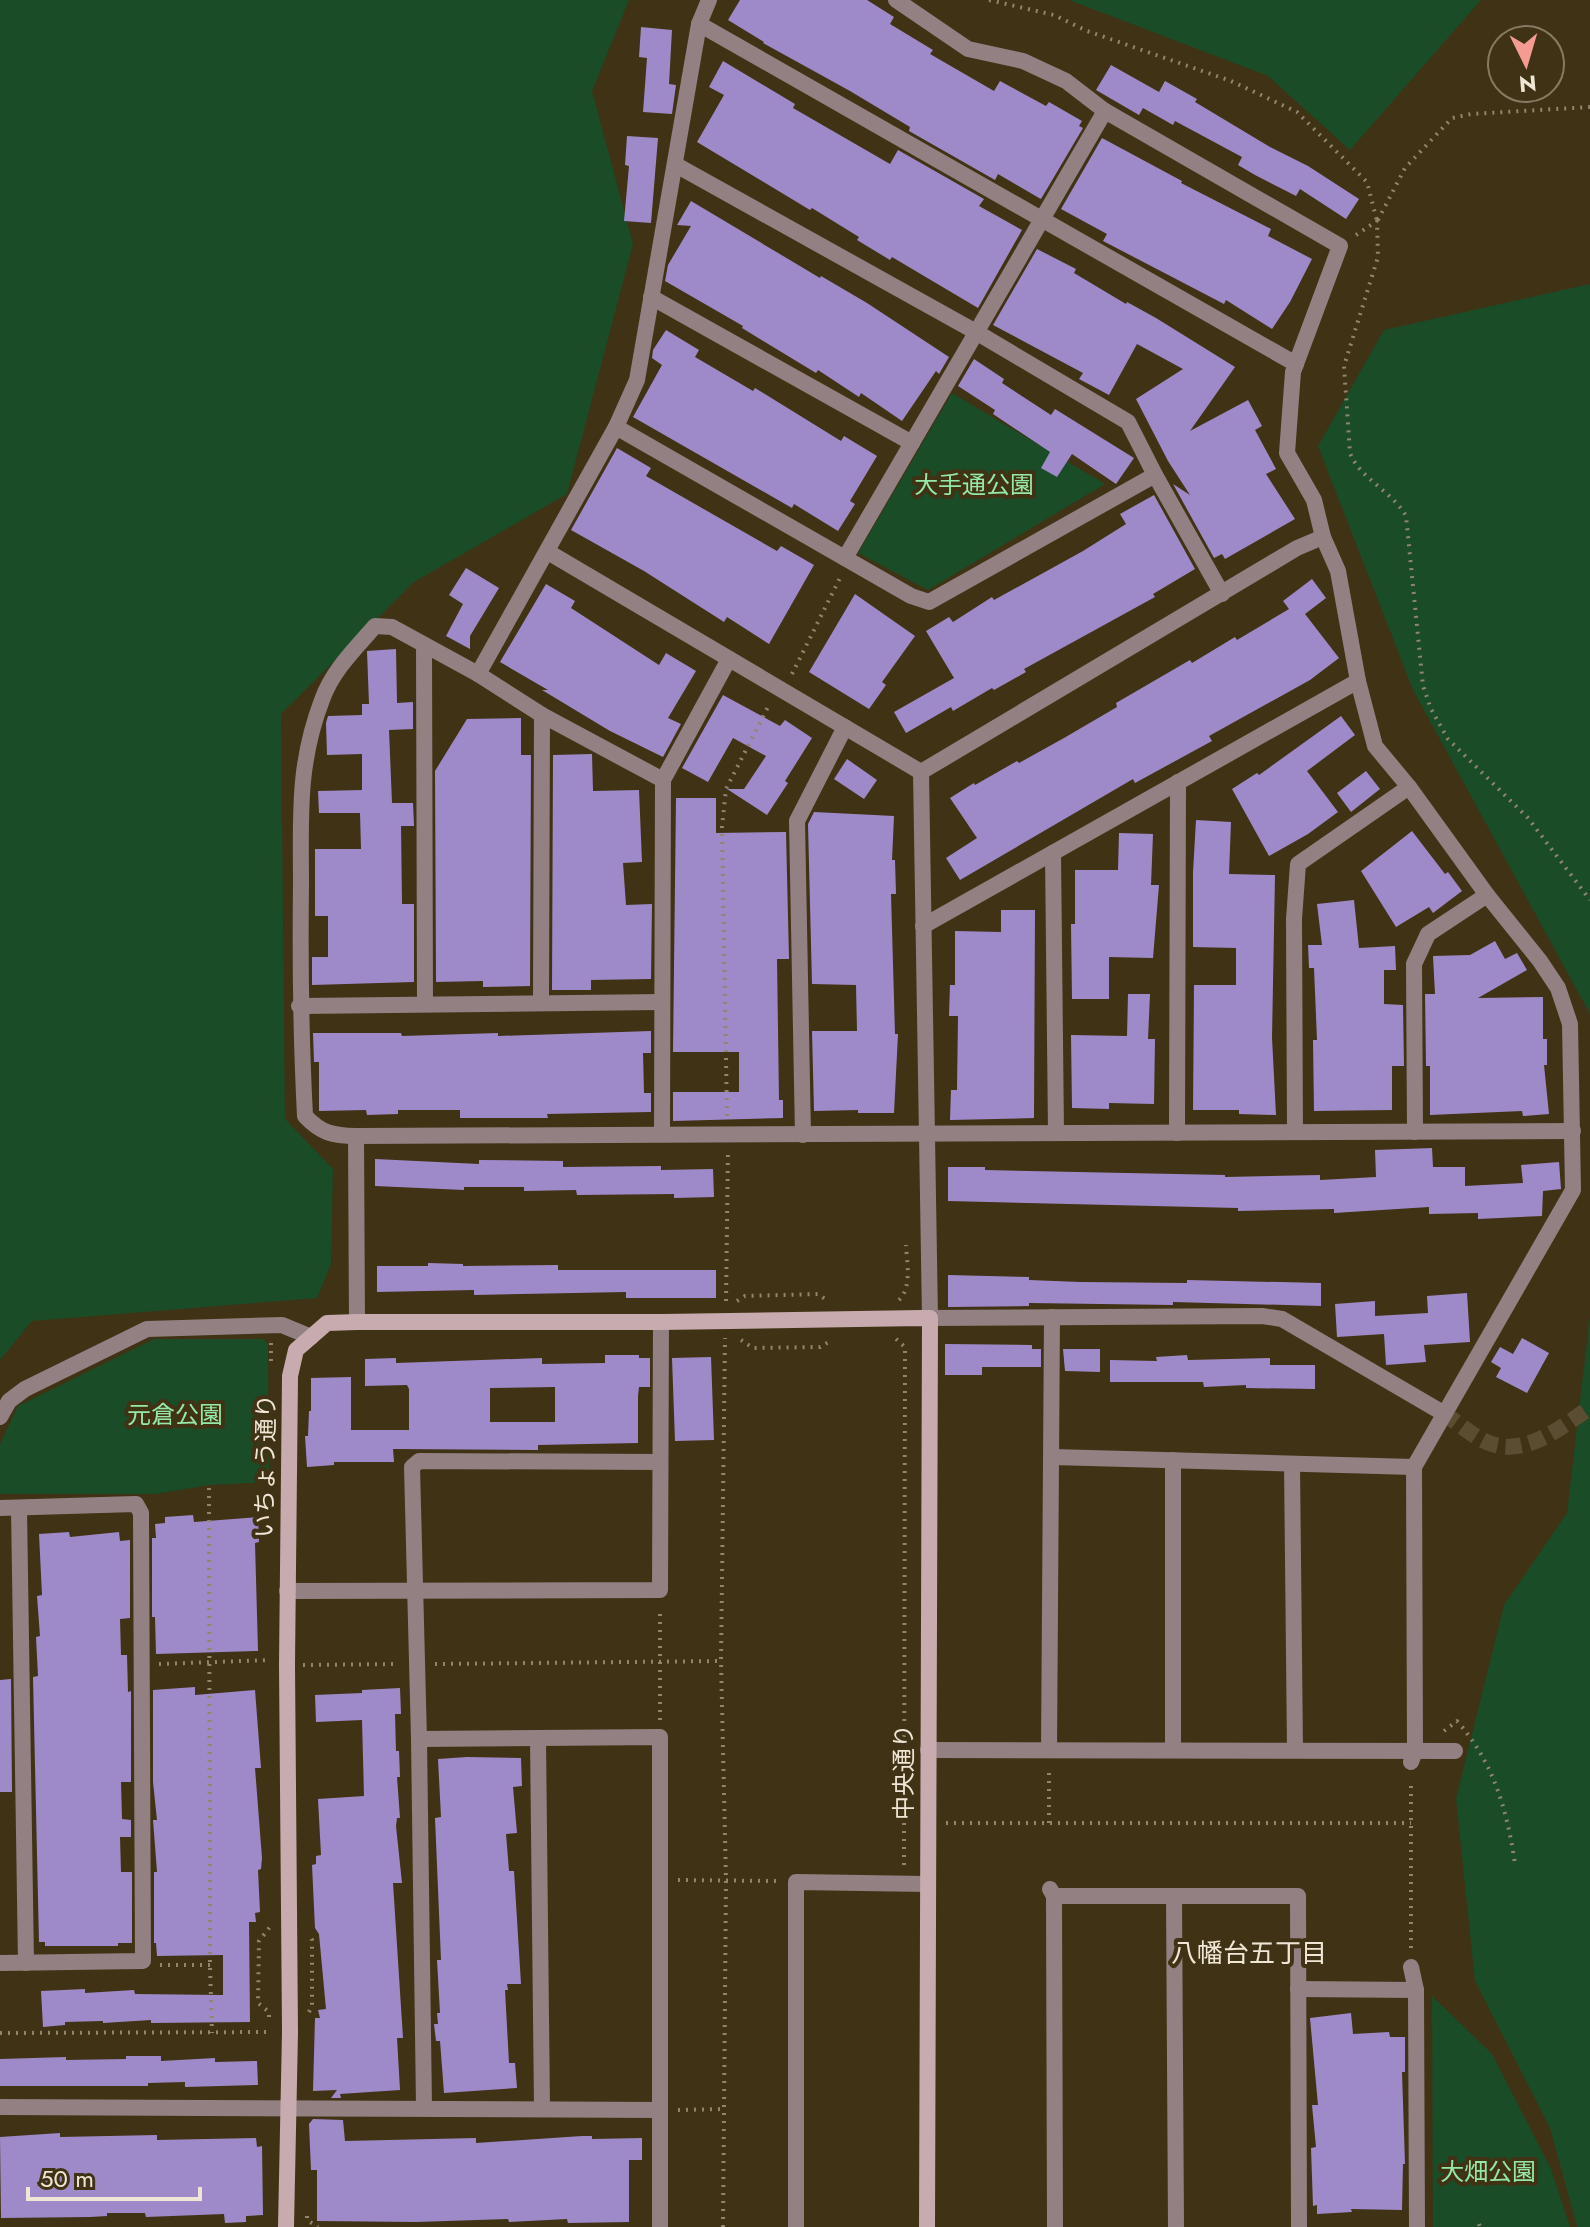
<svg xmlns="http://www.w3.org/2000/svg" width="1590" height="2227" font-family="Jost,'Noto Sans JP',sans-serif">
<rect width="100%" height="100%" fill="#403215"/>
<g fill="#1a4c27">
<polygon points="0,0 629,0 592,91 633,244 567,494 414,582 281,714 285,1119 333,1169 331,1264 317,1298 32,1321 0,1360"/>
<polygon points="1069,0 1481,0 1350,150 1268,76"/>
<polygon points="1590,284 1590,1014 1413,690 1318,446 1384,330"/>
<polygon points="952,393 1105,484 928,590 858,553"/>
<polygon points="1590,1315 1590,2227 1577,2227 1550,2128 1475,1981 1456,1799 1504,1605 1567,1513"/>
<polygon points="154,1339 262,1339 268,1343 269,1482 210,1485 155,1494 0,1494 0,1444 18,1406"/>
<polygon points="1432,1996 1492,2054 1551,2169 1570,2227 1433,2227"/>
</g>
<g fill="#9f8ac9" fill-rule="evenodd">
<polygon points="740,0 867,0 894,17 890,24 933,50 930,54 994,91 1000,81 1046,106 1049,102 1082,121 1079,126 1083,128 1041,199 1039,198 998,174 995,180 909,131 910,127 850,91 763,43 764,42 728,20"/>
<polygon points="641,27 672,30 669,84 676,85 672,114 643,112 647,58 639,57"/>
<polygon points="723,61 795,104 793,108 890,164 898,150 984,199 979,206 1022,230 978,308 892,257 890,260 857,240 859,237 812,208 810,210 697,142 724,95 709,87"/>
<polygon points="1111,65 1159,92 1165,81 1197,99 1195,102 1270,147 1308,166 1359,199 1346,219 1300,189 1296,196 1255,175 1238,165 1242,157 1175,121 1173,125 1143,108 1139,115 1096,90"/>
<polygon points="627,136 658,138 651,223 624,221 629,166 625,165"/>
<polygon points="1102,138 1182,181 1181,183 1271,229 1268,236 1312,259 1290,302 1272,329 1226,300 1224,304 1103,241 1107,234 1061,209"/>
<polygon points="691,201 820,278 821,276 867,303 949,357 939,374 936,371 902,421 861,393 859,397 818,370 816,373 742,328 743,326 665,281 668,265 691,226 677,225"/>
<polygon points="1037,249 1076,269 1074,273 1126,304 1127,302 1156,318 1235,367 1190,431 1248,400 1262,426 1255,430 1276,469 1266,474 1295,519 1225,559 1222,554 1214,558 1173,484 1190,495 1168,461 1136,399 1183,369 1137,344 1109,395 1079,379 1083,373 993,325"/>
<polygon points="666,330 699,350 695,357 753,391 755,388 841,441 844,436 877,456 850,501 855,504 838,531 794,504 792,508 633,417 662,365 652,358 653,350"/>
<polygon points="974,359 1004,379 1002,383 1051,415 1055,409 1134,458 1116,484 1072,454 1057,477 1041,468 1050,452 993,414 995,410 958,386"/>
<polygon points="617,448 651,468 646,476 777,551 781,546 814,565 769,644 727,617 724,622 644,571 571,530"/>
<polygon points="1154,495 1195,569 1153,594 1155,597 1024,669 1026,672 994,690 992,688 953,711 951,707 906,733 894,712 954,678 926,631 949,617 953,622 992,597 994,600 1083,551 1126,524 1120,514"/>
<polygon points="466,568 499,588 470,636 470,649 446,636 463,604 449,595"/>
<polygon points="1312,579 1326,598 1305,614 1339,658 1310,680 1209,736 1212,741 1135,783 1133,779 960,880 946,858 977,838 950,798 974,783 975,785 1017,761 1019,763 1064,738 1117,707 1116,703 1190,660 1192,663 1235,637 1237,640 1289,609 1283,601"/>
<polygon points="546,584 575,601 571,608 659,665 666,653 696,671 668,718 681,724 663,757 610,731 542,690 548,690 500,662"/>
<polygon points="855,594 915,636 882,682 886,685 869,709 809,672"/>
<polygon points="396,649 397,703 413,702 413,729 389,730 392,803 413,803 414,826 401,826 402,904 414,904 414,982 312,985 312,957 328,957 328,916 315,916 315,849 361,849 360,813 319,813 318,791 362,790 362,754 327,755 326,723 328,716 362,715 362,704 369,704 367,651"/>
<polygon points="723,695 780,726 785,720 812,738 785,781 788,783 767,815 727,789 744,789 766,756 733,738 708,782 682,768"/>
<polygon points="1341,716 1355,735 1307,771 1338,812 1308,834 1269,856 1232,789 1257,773 1259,775"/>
<polygon points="521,718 521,755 531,755 530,986 483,987 483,981 436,982 435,771 467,719"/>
<polygon points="592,754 593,791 639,790 642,862 623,863 626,905 652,904 651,979 591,980 591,990 552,990 553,755"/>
<polygon points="847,759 877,780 864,799 834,779"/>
<polygon points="1366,771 1380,789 1351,812 1337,793"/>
<polygon points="676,798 716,798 716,833 786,832 789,959 777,959 779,1100 783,1100 783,1118 673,1121 673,1092 739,1092 739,1052 673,1052"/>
<polygon points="814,812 894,816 892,860 895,860 896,894 891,894 895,1034 898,1034 894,1113 858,1113 858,1110 814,1111 812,1031 857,1031 856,985 812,984 808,824"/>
<polygon points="1196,820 1231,822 1229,874 1275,875 1272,1038 1276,1115 1239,1114 1239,1110 1193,1110 1194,985 1236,985 1236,948 1193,947 1193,872"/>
<polygon points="1412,831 1445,874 1448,872 1462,891 1433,913 1429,907 1396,927 1361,871"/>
<polygon points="1119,833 1153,834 1151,885 1159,885 1153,958 1109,957 1109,999 1072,999 1071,924 1075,924 1075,870 1118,870"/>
<polygon points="1354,900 1359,948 1395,946 1396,970 1384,970 1384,1004 1403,1005 1404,1066 1392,1066 1392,1110 1314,1111 1313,1040 1317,1040 1314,968 1309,968 1308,945 1322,945 1317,904"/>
<polygon points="1001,910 1035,910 1034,1118 950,1120 951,1090 957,1090 958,1016 949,1016 950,985 955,985 955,931 1001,932"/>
<polygon points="1495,941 1505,959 1517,953 1527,970 1478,998 1543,997 1543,1039 1547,1039 1547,1065 1544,1065 1549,1114 1523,1116 1522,1111 1430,1115 1430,1066 1426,1066 1425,994 1435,994 1433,956 1470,955"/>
<polygon points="1128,994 1150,994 1148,1039 1155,1039 1154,1104 1109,1103 1109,1109 1072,1108 1071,1035 1127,1036"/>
<polygon points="651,1031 651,1053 643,1053 644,1093 651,1093 651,1112 547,1114 548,1118 460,1118 460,1110 398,1110 398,1114 367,1115 366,1110 319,1111 319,1062 314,1062 313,1033 401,1033 402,1036 498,1033 498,1036"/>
<polygon points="1432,1148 1433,1167 1465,1167 1465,1186 1523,1183 1521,1165 1559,1162 1561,1189 1543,1191 1542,1216 1478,1219 1478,1213 1429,1214 1429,1207 1334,1213 1334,1209 1238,1211 1238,1208 948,1201 948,1167 985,1167 985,1170 1225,1175 1225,1177 1320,1175 1320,1180 1376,1177 1375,1150"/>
<polygon points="375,1159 479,1164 479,1160 563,1161 563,1167 661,1166 661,1170 713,1169 714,1197 674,1198 674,1194 577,1195 576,1190 524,1191 524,1187 464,1187 464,1190 375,1186"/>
<polygon points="428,1263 463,1264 463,1266 558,1265 558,1270 716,1270 716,1298 626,1298 626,1292 474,1295 474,1290 377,1292 377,1266 428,1266"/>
<polygon points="948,1275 1029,1277 1029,1280 1080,1282 1187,1283 1187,1280 1321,1283 1321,1306 1173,1302 1173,1305 1029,1303 1029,1306 948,1307"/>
<polygon points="1467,1293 1470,1342 1424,1345 1426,1362 1386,1365 1384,1334 1337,1337 1335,1304 1375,1301 1375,1316 1428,1313 1427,1296"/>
<polygon points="1522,1338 1549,1353 1527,1393 1496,1377 1501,1368 1491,1362 1500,1347 1513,1354"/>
<polygon points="945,1344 1032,1345 1032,1349 1041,1349 1041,1367 982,1367 982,1375 945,1375"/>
<polygon points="1063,1349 1100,1349 1100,1372 1065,1371"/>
<path d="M605,1355H639V1358H650V1387H639L638,1396V1443L538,1445V1450L393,1449L394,1462H334V1465L307,1467L305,1436H308L309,1411H311V1378L351,1377V1430H409V1389L407,1385L365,1386V1359L396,1358V1363L542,1358V1364L605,1363ZM555,1387V1422H490V1388Z"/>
<polygon points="1187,1355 1188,1360 1270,1358 1270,1365 1315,1365 1315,1389 1246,1388 1246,1385 1204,1387 1203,1382 1110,1382 1110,1360 1157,1361 1156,1357"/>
<polygon points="711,1357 714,1440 675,1441 672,1358"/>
<polygon points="193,1515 194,1522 258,1517 259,1542 255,1543 258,1651 156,1654 155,1617 152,1617 152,1538 156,1538 155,1524 165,1523 165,1517"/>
<polygon points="69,1532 70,1537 119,1532 120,1541 130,1540 130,1618 120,1619 121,1655 127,1655 128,1692 131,1691 131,1782 121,1782 122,1819 131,1820 131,1837 120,1837 121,1872 132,1872 132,1943 118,1943 118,1946 45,1946 45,1942 39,1942 33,1677 38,1676 36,1637 40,1636 37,1596 42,1595 39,1534"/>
<polygon points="11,1679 12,1792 0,1792 0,1680"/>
<polygon points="195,1687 195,1695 255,1690 261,1768 255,1768 262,1858 261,1869 258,1870 260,1912 255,1913 256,1922 249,1922 250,2022 151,2023 151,2020 103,2023 103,2021 65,2022 65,2025 43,2027 41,1991 85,1989 85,1993 134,1990 135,1994 223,1995 223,1955 157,1956 156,1943 154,1943 154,1872 157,1872 153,1820 157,1820 153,1782 153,1690"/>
<polygon points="400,1688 401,1714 395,1714 396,1751 399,1751 400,1777 397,1777 400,1818 397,1818 396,1826 402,1883 393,1883 403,2038 397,2038 400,2090 340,2094 341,2098 331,2098 337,2090 313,2091 315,2018 320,2018 318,2010 326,2009 319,1934 315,1928 312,1865 316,1864 316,1856 321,1855 318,1799 364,1796 362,1720 316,1722 315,1695 362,1693 362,1690"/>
<polygon points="467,1757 521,1758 522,1786 513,1787 517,1833 506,1834 509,1871 514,1871 521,1984 507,1984 508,1990 505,1990 509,2063 515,2063 517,2088 444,2093 440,2041 436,2041 434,2024 438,2024 437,2013 440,2013 437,1960 441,1960 435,1818 441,1817 438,1759"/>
<polygon points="1351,2013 1353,2034 1389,2032 1390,2037 1405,2037 1405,2072 1402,2072 1405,2164 1403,2164 1402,2210 1351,2209 1352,2212 1317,2214 1317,2205 1313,2206 1311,2148 1316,2147 1312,2105 1318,2105 1310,2018"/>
<polygon points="126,2056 161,2056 161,2061 215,2058 215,2062 257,2061 258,2085 185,2087 185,2082 148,2083 148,2086 0,2086 0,2059 66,2057 66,2060 126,2059"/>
<polygon points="313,2119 343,2120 345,2141 476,2138 476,2143 582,2136 592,2136 592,2139 642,2138 642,2160 629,2160 629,2222 568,2223 567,2219 509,2222 508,2219 416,2222 317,2221 317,2170 311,2170 309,2124"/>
<polygon points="60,2133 60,2137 157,2135 157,2140 256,2138 257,2147 262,2146 263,2215 246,2216 246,2222 225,2223 224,2214 146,2217 145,2213 107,2213 107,2216 90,2217 1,2218 0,2137"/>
</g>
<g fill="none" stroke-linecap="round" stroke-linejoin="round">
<path stroke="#5a4d32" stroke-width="16" stroke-dasharray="16 8" stroke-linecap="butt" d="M1443,1413C1457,1422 1477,1440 1492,1444C1528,1456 1562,1426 1590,1408"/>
<g stroke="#90856d" stroke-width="4" stroke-dasharray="2 6" stroke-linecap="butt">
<polyline points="989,0 1054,15 1087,31 1231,81 1297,112 1367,182 1377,221"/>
<polyline points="1378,220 1405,168 1452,118 1471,114 1590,107"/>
<path d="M1356,235L1377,221L1378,257L1344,366L1350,453C1360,479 1392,491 1406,516L1423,686L1431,709L1448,739L1528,818L1590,900"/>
<polyline points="792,674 840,578"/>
<polyline points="727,1116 722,827 726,789 770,703"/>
<path d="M899,1300C912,1287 907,1263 906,1245"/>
<polyline points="726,1301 728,1149"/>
<polyline points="737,1301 745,1296 818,1294 825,1299"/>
<polyline points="896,1339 905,1347 904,1866"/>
<polyline points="741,1340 753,1348 820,1347 832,1340"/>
<polyline points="271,1343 271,1367"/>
<polyline points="209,1488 210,1965 212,2033"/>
<polyline points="159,1664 270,1660"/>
<polyline points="435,1664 721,1661"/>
<polyline points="303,1665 399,1664"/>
<polyline points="660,1720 660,1609"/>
<path d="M1444,1731L1457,1721C1494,1763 1507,1810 1515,1864"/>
<polyline points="946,1823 1411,1823"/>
<polyline points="1049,1823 1049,1769"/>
<polyline points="678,1880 778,1881"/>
<polyline points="1411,1948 1411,1781"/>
<polyline points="160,1965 210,1965"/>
<polyline points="309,2012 312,2006 312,1940 309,1935"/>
<polyline points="269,2017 269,2012 258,2003 259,1941 270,1927"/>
<polyline points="0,2033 271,2032"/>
<polyline points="678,2110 724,2109"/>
<polyline points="307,2216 307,2220 318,2227"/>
<polyline points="1479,2224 1480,2227"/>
<polyline points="723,2227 726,1880 721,1661 725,1338"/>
</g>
<g stroke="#928082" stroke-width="16">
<polyline points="896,0 968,49 1023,61 1066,81 1105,111 1340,246 1293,372 1287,453 1314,500 1323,537 1338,571 1358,681 1375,746 1409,787 1487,895 1540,961 1558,988 1570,1024 1573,1190 1414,1467 1415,1751 1411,1762"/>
<polyline points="699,24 1296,364"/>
<polyline points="676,165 976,332 1128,422 1155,475 1222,594"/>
<polyline points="651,297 912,443"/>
<polyline points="616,427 911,596 929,602 1155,475"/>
<polyline points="548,552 921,772"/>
<polyline points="845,558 1105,111"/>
<polyline points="424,645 425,1003"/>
<polyline points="478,674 616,427 637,380 699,24 709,0"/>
<polyline points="921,772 930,1318 1262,1316 1282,1319 1443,1413"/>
<polyline points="921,772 1297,548 1323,537"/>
<path d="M663,780L542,715L478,674L392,627L375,626C355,649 332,671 322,700C297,765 301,818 301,885C300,963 301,1039 305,1116C321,1133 333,1136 356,1136C761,1131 1167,1132 1573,1131"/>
<polyline points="1053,853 1056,1133"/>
<polyline points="923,926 1358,681"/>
<polyline points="541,1003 542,715"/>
<polyline points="299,1006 661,1002"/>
<polyline points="1295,1132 1294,919 1298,864 1409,787"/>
<polyline points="1415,1132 1414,964 1428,934 1487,895"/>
<polyline points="662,1133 663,780 729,659"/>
<polyline points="1177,1133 1178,782"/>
<polyline points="803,1135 797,821 845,727"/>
<polyline points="356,1136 357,1322"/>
<polyline points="0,1417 9,1401 25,1389 147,1329 282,1325 311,1337"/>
<polyline points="1053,1457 1414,1467"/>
<polyline points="1292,1464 1295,1750"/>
<polyline points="0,1508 136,1504 141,1513 143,1961 0,1963"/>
<polyline points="19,1509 26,1963"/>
<polyline points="287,1591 660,1590 661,1322"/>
<polyline points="538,1738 542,2109"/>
<polyline points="419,1739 660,1737 660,2227"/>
<polyline points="928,1750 1455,1751"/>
<polyline points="1049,1750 1052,1317"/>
<polyline points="1173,1750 1173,1460"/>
<polyline points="1050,1889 1054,1896 1055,2227"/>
<polyline points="1054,1896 1298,1896 1299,2227"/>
<polyline points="1174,1896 1176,2227"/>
<polyline points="1411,1967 1416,1990 1417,2227"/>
<polyline points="1298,1989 1416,1990"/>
<polyline points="0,2107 660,2110"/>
<polyline points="424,2107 419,1739 412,1467 419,1461 660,1462"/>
<polyline points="796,2227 796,1882 927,1884"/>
</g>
<polyline stroke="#c7abae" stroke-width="16" points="286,2227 290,2032 287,1665 290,1376 296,1350 327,1323 357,1322 661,1322 922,1318 930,1318 927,2227"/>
</g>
<g text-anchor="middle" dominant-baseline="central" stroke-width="8" stroke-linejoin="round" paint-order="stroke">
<g font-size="24" fill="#95e8a5" stroke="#403215">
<text x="974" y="484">大手通公園</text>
<text x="175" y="1414">元倉公園</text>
<text x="1488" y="2171">大畑公園</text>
</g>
<g font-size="24" fill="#efe6d5" stroke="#403215">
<text transform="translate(265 1466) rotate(-89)">いちょう通り</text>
<text transform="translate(903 1772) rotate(-90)">中央通り</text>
</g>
<g font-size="26" fill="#efe6d5" stroke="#403215">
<text x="1249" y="1953">八幡台五丁目</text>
</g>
</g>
<g transform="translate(1526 64) rotate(175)"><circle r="38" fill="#403215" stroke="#867a62" stroke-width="2"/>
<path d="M0-6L14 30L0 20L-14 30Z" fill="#f59c92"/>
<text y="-12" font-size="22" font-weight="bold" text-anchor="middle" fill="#efe6d5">N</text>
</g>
<path d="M28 2187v12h172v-12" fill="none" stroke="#efe6d5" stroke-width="4"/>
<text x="40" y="2187" font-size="24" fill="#efe6d5" stroke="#403215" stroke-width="6" paint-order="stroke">50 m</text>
</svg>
